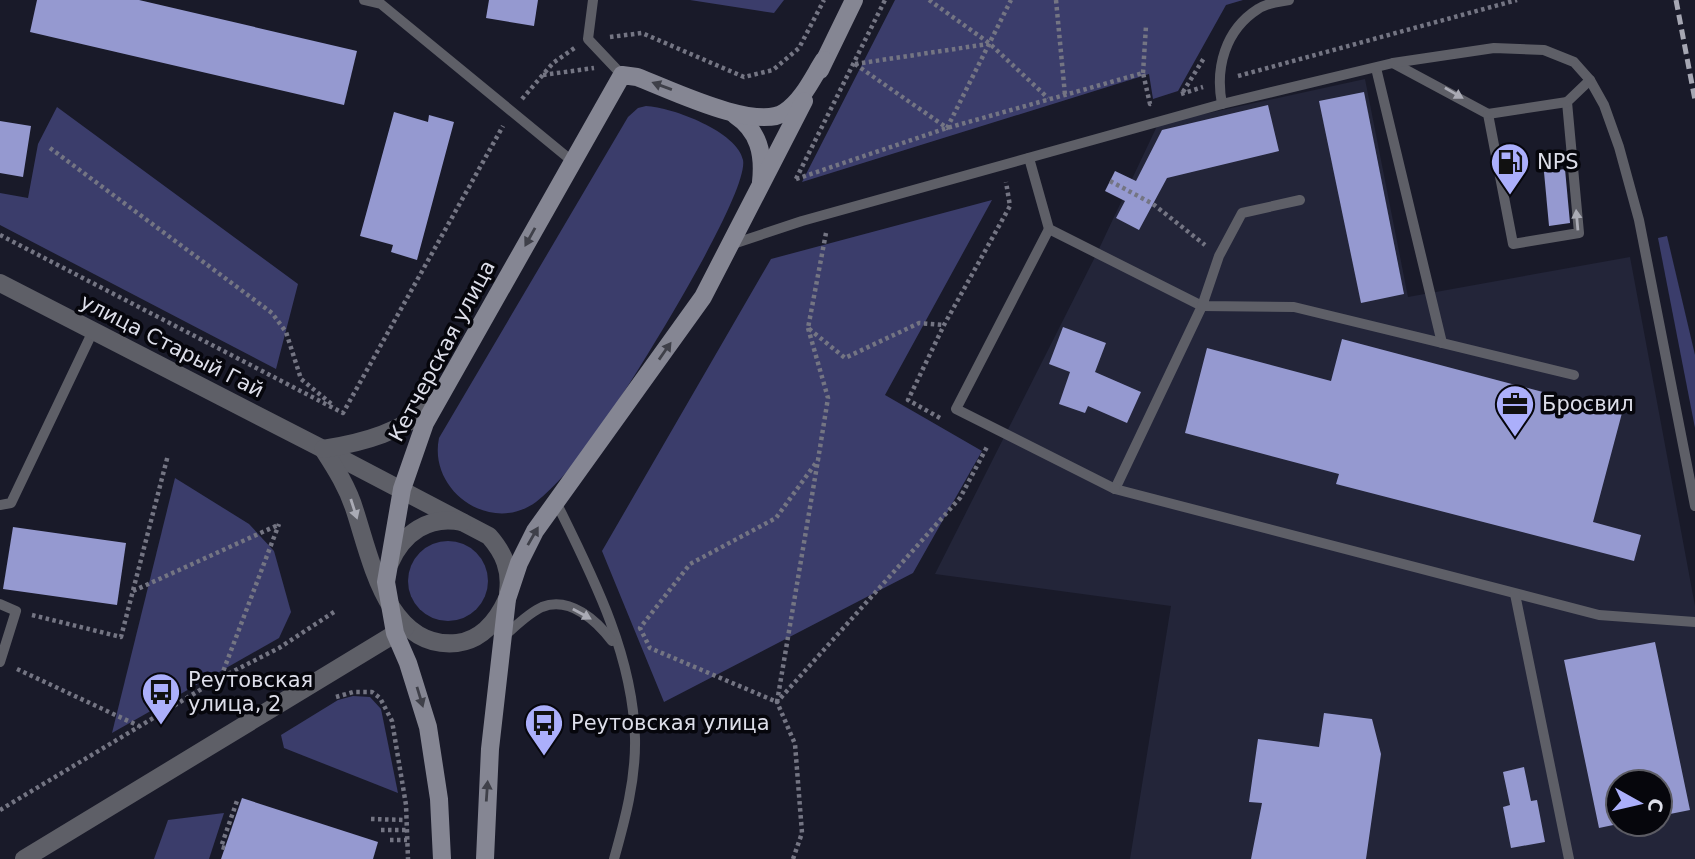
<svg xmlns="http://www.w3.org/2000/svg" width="1695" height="859" font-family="'DejaVu Sans',sans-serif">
<rect width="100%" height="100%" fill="#191a29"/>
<path fill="#232539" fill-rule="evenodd" d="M1365,79L1408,297L1630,257L1695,606V859H1130L1171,606L935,574L1097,253L1158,124ZM1618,782H1660V824H1618Z"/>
<g fill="#3b3d6b">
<polygon points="690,0 784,0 774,13"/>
<polygon points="895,0 1243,0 1226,5 1178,91 1153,99 1149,74 802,182"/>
<path d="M646,106C672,107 738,132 743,160C750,196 618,405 590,443C575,463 555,487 536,502C491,535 428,491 439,438L628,117L638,108Z"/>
<polygon points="57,107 298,284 276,369 0,225 0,193 28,198 38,144"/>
<polygon points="992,200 885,395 982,451 913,573 664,702 602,551 771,259"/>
<polygon points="1667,236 1695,355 1695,428 1658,238"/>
<polygon points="175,478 249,524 274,551 291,612 279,638 112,733"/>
<circle cx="448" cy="581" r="40"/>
<polygon points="353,696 370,697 381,709 398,793 284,748 281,735 338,700"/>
<polygon points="224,813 209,859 154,859 168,820"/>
</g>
<g fill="#9599d0">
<polygon points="37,0 139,0 357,51 344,105 30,32"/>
<polygon points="489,0 538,0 534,26 486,18"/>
<polygon points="1364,92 1404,294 1361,303 1319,101"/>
<polygon points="1268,105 1279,151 1167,178 1139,230 1116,218 1125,201 1105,191 1115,171 1136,181 1162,130"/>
<polygon points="394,112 428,122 429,115 454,122 417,260 391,252 393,245 360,236"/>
<polygon points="0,121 31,126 23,177 0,173"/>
<polygon points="1565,169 1570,223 1549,226 1544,172"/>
<polygon points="1063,327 1106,343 1095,372 1141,392 1127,423 1088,406 1085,413 1059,404 1070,372 1049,364"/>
<polygon points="1342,339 1622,413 1593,522 1641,535 1634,561 1336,484 1339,474 1185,433 1207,348 1331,381"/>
<polygon points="13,527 126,543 117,605 3,589"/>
<polygon points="1655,642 1690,810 1660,816 1660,782 1618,782 1618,824 1599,828 1564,660"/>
<polygon points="1324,713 1372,719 1381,754 1366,859 1251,859 1262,803 1249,802 1258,739 1319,747"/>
<polygon points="1524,767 1531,801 1537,800 1545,842 1511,848 1503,807 1510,805 1503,772"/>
<polygon points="242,798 378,842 373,859 221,859"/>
</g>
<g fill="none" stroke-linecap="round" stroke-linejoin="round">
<g stroke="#747583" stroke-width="4.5" stroke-dasharray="3.5 3.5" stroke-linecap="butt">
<polyline points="929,0 989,43 1048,98"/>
<polyline points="1056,0 1065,95"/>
<polyline points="610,37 642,33 744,77 773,70 799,48 824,0"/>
<polyline points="855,64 947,128 1011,0"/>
<polyline points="855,64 988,44"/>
<polyline points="1143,73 1146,26"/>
<polyline points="543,75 594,68"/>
<polyline points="1238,76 1517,0"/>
<polyline points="1183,92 1204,58"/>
<polyline points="1181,94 1203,87"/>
<polyline points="522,99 553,63 576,47"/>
<polyline points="50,148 272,313 286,332 301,379 334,406"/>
<polyline points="796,179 947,128 1143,73 1150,104 1153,103"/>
<polyline points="796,179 885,0"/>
<polyline points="1110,181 1153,204 1205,245"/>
<polyline points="826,233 808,328 845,358 919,323 944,325"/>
<polyline points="0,235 343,413 503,126"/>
<polyline points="808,328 828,398 818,460 776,518 690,564 640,628 650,648 777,702 818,460"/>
<polyline points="940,418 908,400 944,325 1010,206 1006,182"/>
<polyline points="133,591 278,525"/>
<polyline points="32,615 121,637 168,455"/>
<polyline points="17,669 139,726"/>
<polyline points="221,677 279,524"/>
<polyline points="336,697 353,692 372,692 380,698 392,721 406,805 408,859"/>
<polyline points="0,810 220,678 279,648 334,612"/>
<polyline points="371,819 405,820"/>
<polyline points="381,830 406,830"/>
<polyline points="390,840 407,840"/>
<polyline points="225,848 221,847 238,798"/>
<polyline points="793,859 802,833 795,744 777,702 960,498 988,445"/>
</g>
<g stroke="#5e5f67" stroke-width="10">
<polyline points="364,0 381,4 572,161"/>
<polyline points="593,0 588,39 622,75"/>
<polyline points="1393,63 1488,114 1513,244 1579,233 1567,102 1590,80"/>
<polyline points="1376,68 1442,343"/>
<path d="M1222,104C1215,68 1225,30 1258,9C1266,3 1280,2 1289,0"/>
<polyline points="1488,114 1567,102"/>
<polyline points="1029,158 1049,229 1202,306 1115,489 1599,615 1695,622"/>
<polyline points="1300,200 1242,213 1219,256 1202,306 1294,307 1574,375"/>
<polyline points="1049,229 956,409 1115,489"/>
<polyline points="733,244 802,221 1222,104 1393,63 1494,48 1544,50 1574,62 1590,80 1604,105 1619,147 1639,220 1695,506"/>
<path d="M556,502C592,575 633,654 635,738C636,779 625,820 614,859"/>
<polyline points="0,505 11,503 93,331"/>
<polyline points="1515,594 1569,859"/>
<polyline points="0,604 16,611 0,662"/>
<path d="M502,638C514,628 528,613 542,607C570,596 597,621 612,641"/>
</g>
<g stroke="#5e5f67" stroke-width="18">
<path d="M323,449L489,536C504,553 511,570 508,592"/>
<path d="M390,563C403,533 429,515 462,522"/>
</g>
<g stroke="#5e5f67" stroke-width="18">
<path d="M0,283L323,449C336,469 348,488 355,511C371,560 388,650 457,643C482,640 497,621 507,599"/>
<path d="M323,449C366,442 401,432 434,404"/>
<polyline points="24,859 406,627"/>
</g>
<g stroke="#858693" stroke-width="18">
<polyline points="820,70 854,0"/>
<path d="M735,115C759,131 764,154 761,182"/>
<path d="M442,859L439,799L428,727L408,663L395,633L386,582L402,489L425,423L622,75L637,77C669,89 756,132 785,112C803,100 813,77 824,60"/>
<polyline points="485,859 490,749 507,599 519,563 535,531 703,297 804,101"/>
</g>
<polyline stroke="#a6a7b3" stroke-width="5" stroke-dasharray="10 5" stroke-linecap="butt" points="1676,0 1695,100"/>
</g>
<defs><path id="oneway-solid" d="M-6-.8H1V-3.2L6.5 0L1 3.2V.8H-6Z" transform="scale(1.75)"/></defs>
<g fill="#3f4049">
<use href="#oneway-solid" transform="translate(662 86) rotate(-160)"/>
<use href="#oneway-solid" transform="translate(530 237) rotate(119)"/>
<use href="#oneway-solid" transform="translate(665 351) rotate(-55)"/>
<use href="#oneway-solid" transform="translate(533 536) rotate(-60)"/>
<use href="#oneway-solid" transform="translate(420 697) rotate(73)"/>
<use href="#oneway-solid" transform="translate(487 791) rotate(-86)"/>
</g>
<g fill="#aaabb5">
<use href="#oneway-solid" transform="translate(1454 93) rotate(30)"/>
<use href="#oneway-solid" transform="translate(1577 220) rotate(-95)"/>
<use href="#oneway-solid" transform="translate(354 509) rotate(72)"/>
<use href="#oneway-solid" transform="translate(582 614) rotate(29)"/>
</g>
<defs>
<g id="fuel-pin" transform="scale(2.0125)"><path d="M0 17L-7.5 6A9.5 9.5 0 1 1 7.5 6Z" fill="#abaffb" stroke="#06060c"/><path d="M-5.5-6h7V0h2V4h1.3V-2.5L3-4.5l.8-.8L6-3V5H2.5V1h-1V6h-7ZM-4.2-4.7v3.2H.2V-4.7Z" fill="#111"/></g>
<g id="office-pin" transform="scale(2.0125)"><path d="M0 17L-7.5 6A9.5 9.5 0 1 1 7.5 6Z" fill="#abaffb" stroke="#06060c"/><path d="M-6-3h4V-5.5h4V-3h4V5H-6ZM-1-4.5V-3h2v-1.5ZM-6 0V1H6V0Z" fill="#111"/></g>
<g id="bus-pin" transform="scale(2.0125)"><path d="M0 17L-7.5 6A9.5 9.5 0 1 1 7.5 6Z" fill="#abaffb" stroke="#06060c"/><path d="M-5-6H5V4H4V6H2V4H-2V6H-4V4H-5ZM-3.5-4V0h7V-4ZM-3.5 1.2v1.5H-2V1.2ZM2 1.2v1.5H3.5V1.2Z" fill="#111"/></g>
</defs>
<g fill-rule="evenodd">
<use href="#fuel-pin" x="1510" y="162"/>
<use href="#office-pin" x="1515" y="404"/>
<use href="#bus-pin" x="161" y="692"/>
<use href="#bus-pin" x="544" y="723"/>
</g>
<g text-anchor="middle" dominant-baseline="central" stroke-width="7" stroke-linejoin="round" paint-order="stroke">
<g font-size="21" fill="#dddee9" stroke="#06060c" text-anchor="start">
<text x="1537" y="162">NPS</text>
<text x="1542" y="404">Бросвил</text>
<text x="188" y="680">Реутовская<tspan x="188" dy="24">улица, 2</tspan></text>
<text x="571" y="723">Реутовская улица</text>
</g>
<g font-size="21" fill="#dddee9" stroke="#06060c">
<text transform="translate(172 346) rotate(27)">улица Старый Гай</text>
<text transform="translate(442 351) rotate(-62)">Кетчерская улица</text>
</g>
</g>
<g transform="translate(1639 803) rotate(98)"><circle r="33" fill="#06060c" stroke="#5c5c64" stroke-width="2"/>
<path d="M0-5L12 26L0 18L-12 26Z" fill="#abaffb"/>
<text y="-10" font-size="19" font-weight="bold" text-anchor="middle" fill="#dddee9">С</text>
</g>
</svg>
